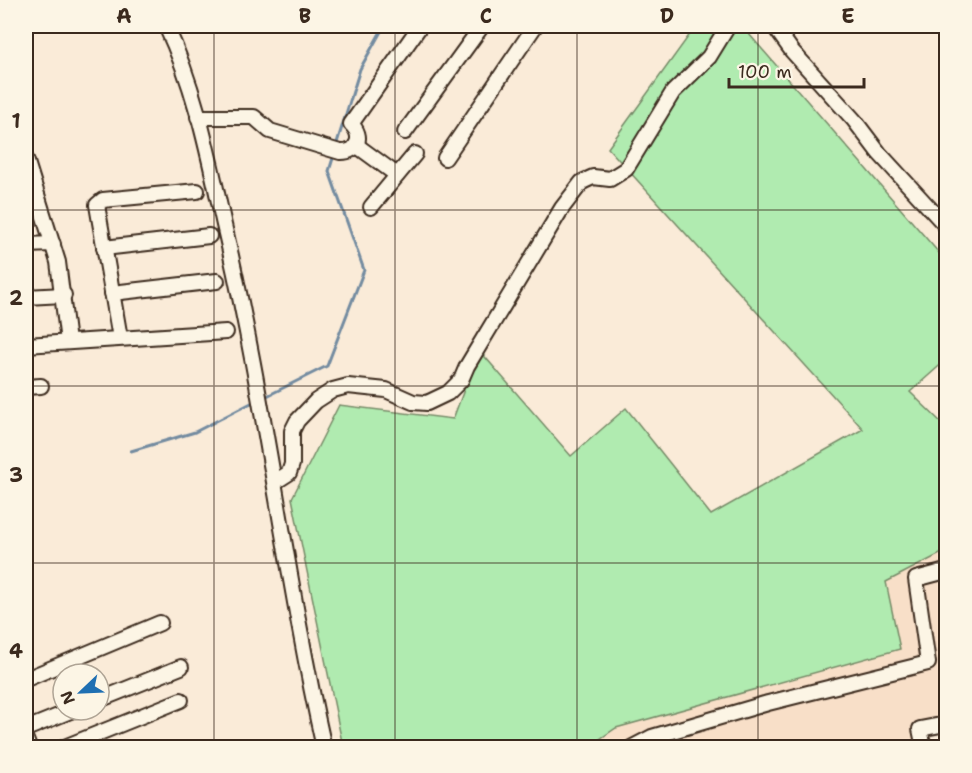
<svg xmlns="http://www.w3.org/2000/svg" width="972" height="773" font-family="'Shantell Sans',sans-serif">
<rect width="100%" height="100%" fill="#faebd8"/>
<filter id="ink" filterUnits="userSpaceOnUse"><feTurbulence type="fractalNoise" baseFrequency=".0167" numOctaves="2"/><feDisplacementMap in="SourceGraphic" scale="12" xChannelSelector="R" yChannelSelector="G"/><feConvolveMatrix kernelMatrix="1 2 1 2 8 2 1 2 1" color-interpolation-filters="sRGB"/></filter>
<g filter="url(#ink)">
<polygon fill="#f8dfc8" points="946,551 946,731 930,734 933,747 588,748 616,728 899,648 885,582"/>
<polygon fill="#b0ebb0" stroke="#768a67" stroke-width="1.5" points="700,26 742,26 946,261 946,360 910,392 946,427 946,551 886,582 900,649 616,728 588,747 343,747 292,498 339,405 453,419 479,350 571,456 626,408 711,515 863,429 608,148 693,30"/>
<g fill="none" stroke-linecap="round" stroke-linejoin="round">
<g stroke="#738ba0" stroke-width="3">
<polyline points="336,146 360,69 384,26"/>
<polyline points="263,398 327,366 364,270 329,171 334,155"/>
<polyline points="131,451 195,432 257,400"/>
</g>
<g stroke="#3b2a1e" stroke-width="18">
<g id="minor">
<path d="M166,26C196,89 209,158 224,225C265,398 285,574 324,748"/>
<polyline points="774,26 792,51 854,120 879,153 946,226"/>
<path d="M198,117H254L270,131L340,152C358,153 364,136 351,124L420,26"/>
<polyline points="405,132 482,26"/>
<polyline points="356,145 397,175"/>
<polyline points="445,158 535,26"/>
<polyline points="26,159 58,262 68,342"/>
<polyline points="371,207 415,154"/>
<polyline points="26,245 53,244"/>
<polyline points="104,248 209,236"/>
<polyline points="112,293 217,281"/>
<polyline points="26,297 64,295"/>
<polyline points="120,338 97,205 103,200 197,191"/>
<polyline points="26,345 226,332"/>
<polyline points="26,387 41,386"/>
<polyline points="275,482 289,473 292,464 292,431 297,421 316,401 333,390 348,386 386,390 413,402 427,403 448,393 461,380 467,366 562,208 582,182 593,177 610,179 626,169 673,92 709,57 728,26"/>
<polyline points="26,679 160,623"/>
<polyline points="99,700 181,667"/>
<polyline points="26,729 73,710"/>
<polyline points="26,740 29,748"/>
<polyline points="62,748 181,700"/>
<polyline points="631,748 652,737 768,703 928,663 916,579 946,571"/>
<polyline points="924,748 920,729 946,724"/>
</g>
</g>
<polyline stroke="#3b2a1e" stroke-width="1.5" stroke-dasharray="6 4.5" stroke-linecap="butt" points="939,748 941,737"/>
<use href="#minor" stroke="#fcf5e5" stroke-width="14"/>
</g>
</g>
<path fill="none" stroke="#3b2a1e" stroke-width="1.5" stroke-opacity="0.55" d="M214,26V748M395,26V748M577,26V748M758,26V748M26,210H946M26,386H946M26,563H946"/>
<rect width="972" height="773" fill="none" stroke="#fcf5e5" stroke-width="66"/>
<g transform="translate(81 692) rotate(247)"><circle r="28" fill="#fcf5e5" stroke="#afa495" stroke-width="1.5"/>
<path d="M0-4.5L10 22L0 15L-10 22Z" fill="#1f6fb2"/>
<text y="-9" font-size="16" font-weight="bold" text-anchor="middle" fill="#3b2a1e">N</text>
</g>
<path d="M729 78v9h135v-9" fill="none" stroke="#3b2a1e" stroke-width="3"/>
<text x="738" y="78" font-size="18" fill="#3b2a1e" stroke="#fcf5e5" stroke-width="4.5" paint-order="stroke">100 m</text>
<rect x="33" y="33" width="906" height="707" fill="none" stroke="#3b2a1e" stroke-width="2"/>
<g font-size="20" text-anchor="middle" font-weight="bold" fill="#3b2a1e">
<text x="124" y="23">A</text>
<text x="305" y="23">B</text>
<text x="486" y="23">C</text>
<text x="667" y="23">D</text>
<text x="848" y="23">E</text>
<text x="16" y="128">1</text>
<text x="16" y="305">2</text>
<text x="16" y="482">3</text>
<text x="16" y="658">4</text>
</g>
</svg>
